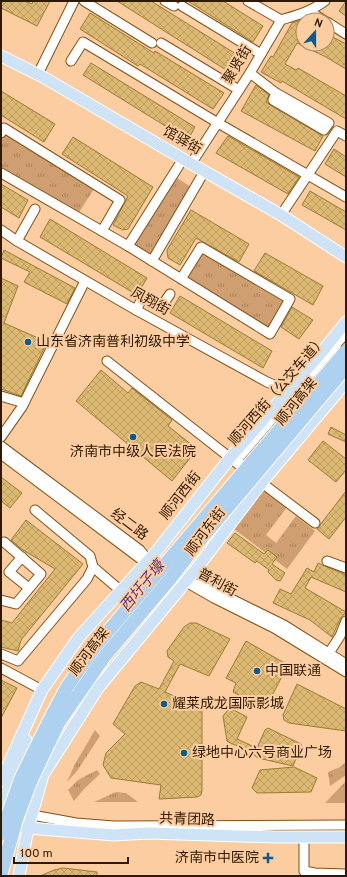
<svg xmlns="http://www.w3.org/2000/svg" width="347" height="877" font-family="Overpass,'Noto Sans SC',sans-serif">
<defs>
<pattern id="grass-tufts" width="24" height="20" patternUnits="userSpaceOnUse"><rect width="24" height="20" fill="#d09f71"/><path d="M3 7l-1-3M5 7V3M7 7l1-3M15 17l-1-3M17 17v-4M19 17l1-3" fill="none" stroke="#a9815b"/></pattern>
<pattern id="building-cross-hatch" width="8" height="8" patternUnits="userSpaceOnUse"><rect width="8" height="8" fill="#dcb972"/><path d="M0 0l8 8M0 8l8-8" fill="none" stroke="#bd9e61"/></pattern>
</defs>
<rect width="100%" height="100%" fill="#fccda0"/>
<g fill="url(#grass-tufts)">
<polygon points="5,133 94,189 78,214 1,169 1,139"/>
<polygon points="175,177 193,188 151,256 134,245"/>
<polygon points="203,253 284,300 268,329 185,277"/>
<polygon points="264,489 287,507 266,535 276,543 296,516 315,531 287,569 234,529"/>
<polygon points="95,730 100,736 77,771 67,782 75,764"/>
<polygon points="346,762 346,775 330,786 328,772 340,767"/>
<polygon points="97,770 100,774 84,789 74,801 68,790 78,780"/>
<polygon points="346,781 346,803 325,803"/>
<polygon points="116,792 126,793 138,802 94,802"/>
</g>
<g fill="url(#building-cross-hatch)" stroke="#9b7b32">
<polygon points="1,1 25,1 32,4 33,1 50,1 37,26 1,8"/>
<polygon points="117,1 151,1 244,59 234,75"/>
<polygon points="188,1 223,1 263,26 253,42"/>
<polygon points="346,1 346,16 339,11"/>
<polygon points="90,13 154,53 155,51 224,93 213,109 140,64 138,66 80,29"/>
<polygon points="301,20 303,21 303,44 327,44 327,34 346,44 346,69 326,57 297,43 285,64 296,70 298,68 346,96 346,119 282,81 281,83 261,72 271,56 273,57 292,23"/>
<polygon points="91,63 195,127 188,140 83,75"/>
<polygon points="256,85 269,95 266,102 270,105 323,136 315,151 241,111"/>
<polygon points="1,91 55,124 44,142 1,115"/>
<polygon points="228,136 299,177 288,194 216,153"/>
<polygon points="73,137 153,187 128,229 123,230 113,225 128,196 62,154"/>
<polygon points="334,149 346,157 346,177 325,164"/>
<polygon points="1,184 28,200 19,218 1,207"/>
<polygon points="310,191 346,212 346,230 302,205"/>
<polygon points="191,210 249,244 239,262 196,238 180,265 168,258 167,250"/>
<polygon points="50,219 147,278 137,295 40,237"/>
<polygon points="4,250 75,288 67,304 24,282 30,272 1,258"/>
<polygon points="265,253 323,286 313,305 254,271"/>
<polygon points="1,278 18,286 4,323 47,342 21,396 1,389"/>
<polygon points="180,296 272,351 263,368 170,313"/>
<polygon points="292,307 313,320 299,339 281,327"/>
<polygon points="101,370 128,393 132,388 172,420 168,426 197,449 172,481 76,401"/>
<polygon points="331,427 346,435 346,442 328,434"/>
<polygon points="323,441 346,459 346,470 336,482 308,460"/>
<polygon points="1,477 22,493 10,508 1,501"/>
<polygon points="346,491 346,517 329,539 317,529"/>
<polygon points="26,520 83,564 21,640 18,651 1,647 1,620 12,623 55,569 23,550 11,540"/>
<polygon points="235,533 264,554 268,550 277,557 272,564 285,573 280,581 276,580 268,572 269,570 257,561 255,563 227,543"/>
<polygon points="318,563 346,575 346,592 311,577 305,588 346,612 340,619 332,637 310,620 273,603 280,589 291,594 307,568 314,572"/>
<polygon points="190,623 196,623 230,639 209,676 180,664 165,692 202,708 202,790 201,795 197,797 159,799 161,785 111,778 103,765 106,753 125,734 113,724 135,686 141,682 159,689 174,661 168,657 167,651 184,627"/>
<polygon points="246,641 288,665 265,709 233,692 236,683 226,678"/>
<polygon points="1,680 17,688 1,718"/>
<polygon points="297,684 346,709 346,731 289,723 284,720 283,715"/>
<polygon points="232,709 247,717 237,739 257,748 265,730 268,728 301,744 301,747 293,766 258,758 254,755 255,753 233,744 232,744 227,741 223,716 228,710"/>
<polygon points="294,767 317,778 311,792 257,793 252,788 260,770"/>
<polygon points="63,868 97,872 97,876 40,876 54,870"/>
</g>
<g fill="none" stroke-linecap="round" stroke-linejoin="round">
<g stroke="#835014" stroke-width="11">
<g id="minor">
<polyline points="84,1 152,43"/>
<polyline points="165,1 174,6"/>
<polyline points="248,1 281,20"/>
<polyline points="182,6 261,54"/>
<polyline points="309,11 323,20"/>
<polyline points="327,22 346,34"/>
<polyline points="161,43 239,90"/>
<polyline points="71,61 83,42 218,123 346,197"/>
<polyline points="250,73 276,93 329,123 324,130 273,100 276,93"/>
<polyline points="38,74 74,1"/>
<polyline points="1,133 4,128 120,200 102,231"/>
<path d="M191,164L250,73L281,20C297,15 312,11 325,1"/>
<polyline points="1,173 128,246 270,334 290,299 201,247 181,279"/>
<polyline points="281,215 337,131 346,136"/>
<polyline points="1,230 17,241 136,310 267,382 288,391"/>
<polyline points="17,241 35,209"/>
<polyline points="128,246 183,159"/>
<polyline points="152,261 204,172"/>
<polyline points="136,310 143,297 161,307 170,294"/>
<polyline points="107,361 262,483 315,523"/>
<polyline points="1,396 24,403"/>
<polyline points="1,437 22,407 85,281"/>
<polyline points="1,446 140,550 146,558 146,563"/>
<polyline points="1,454 146,563 186,582 214,598 274,628 346,672"/>
<polyline points="242,465 237,460 346,333"/>
<polyline points="22,557 9,572 29,588"/>
<polyline points="327,561 346,568"/>
<polyline points="93,567 121,591"/>
<polyline points="197,584 217,592 284,625 346,664"/>
<polyline points="1,600 16,604 41,574 4,542"/>
<polyline points="329,653 340,636 346,621"/>
<polyline points="1,654 18,661 87,579 93,567 90,556 35,510"/>
<polyline points="1,668 42,690"/>
<polyline points="32,815 76,823 114,826 346,825"/>
<polyline points="304,837 304,871 315,873 346,874"/>
</g>
</g>
<g stroke="#fff" stroke-width="13">
<g id="major">
<polyline points="1,56 43,77 183,159 281,215 346,257"/>
<polyline points="1,781 42,690 79,637 156,552 230,458 322,352 346,322"/>
<polyline points="1,809 26,740"/>
<polyline points="21,826 28,828 114,835 148,833 275,837 346,837"/>
<polyline points="19,876 28,828 43,775 98,688 197,568 263,481 346,382"/>
</g>
</g>
<use href="#minor" stroke="#fff" stroke-width="9"/>
<use href="#major" stroke="#cee3f5" stroke-width="11"/>
<g stroke="#fff" stroke-width="15" stroke-linecap="butt">
<g id="highway-bridge">
<polyline points="1,834 21,778 51,717 67,687 94,648 346,351"/>
<polyline points="1,874 17,818 30,783 46,749 59,722 104,657 170,579 196,545 346,367"/>
</g>
</g>
<use href="#highway-bridge" stroke="#aed1ef" stroke-width="13"/>
</g>
<g fill="#0c5b8e" stroke="#fccda0" stroke-width="1.5">
<circle cx="28" cy="342" r="4"/>
<circle cx="133" cy="437" r="4"/>
<circle cx="257" cy="671" r="4"/>
<circle cx="164" cy="704" r="4"/>
<circle cx="184" cy="753" r="4"/>
<path d="M266 852h4v4h4v4h-4v4h-4v-4h-4v-4h4z"/>
</g>
<g text-anchor="middle" dominant-baseline="central" stroke-width="4" stroke-linejoin="round" paint-order="stroke">
<g font-size="14" fill="#2e1902" stroke="#fccda0">
<text transform="translate(238 65) rotate(-59)">聚贤街</text>
<text transform="translate(182 141) rotate(30)">馆驿街</text>
<text transform="translate(150 302) rotate(29)">凤翔街</text>
<text transform="translate(278 391) rotate(-49)">顺河西街（公交车道）</text>
<text transform="translate(297 402) rotate(-51)">顺河高架</text>
<text transform="translate(181 496) rotate(-52)">顺河西街</text>
<text transform="translate(129 525) rotate(37)">经二路</text>
<text transform="translate(206 532) rotate(-53)">顺河东街</text>
<text transform="translate(217 583) rotate(29)">普利街</text>
<text transform="translate(90 652) rotate(-53)">顺河高架</text>
<text transform="translate(187 820) rotate(2)">共青团路</text>
</g>
<g font-size="14" fill="#2e1902" stroke="#fccda0" text-anchor="start">
<text x="36" y="342">山东省济南普利初级中学</text>
<text x="133" y="452" text-anchor="middle">济南市中级人民法院</text>
<text x="265" y="671">中国联通</text>
<text x="172" y="704">耀莱成龙国际影城</text>
<text x="192" y="753">绿地中心六号商业广场</text>
<text x="259" y="858" text-anchor="end">济南市中医院</text>
</g>
<g font-size="15" font-style="italic" fill="#59347e" stroke="#fccda0">
<text transform="translate(143 587) rotate(-51)">西圩子壕</text>
</g>
</g>
<rect width="347" height="877" fill="none" stroke="#2e1902" stroke-width="4"/>
<g transform="translate(315 32) rotate(21)"><circle r="19" fill="#fccda0" stroke="#aa8561"/>
<path d="M0-3L7 15L0 10L-7 15Z" fill="#0c5b8e"/>
<text y="-6" font-size="11" font-weight="bold" text-anchor="middle" fill="#2e1902">N</text>
</g>
<path d="M14 857v6h114v-6" fill="none" stroke="#2e1902" stroke-width="2"/>
<text x="20" y="857" font-size="12" fill="#2e1902" stroke="#fccda0" stroke-width="3" paint-order="stroke">100 m</text>
</svg>
